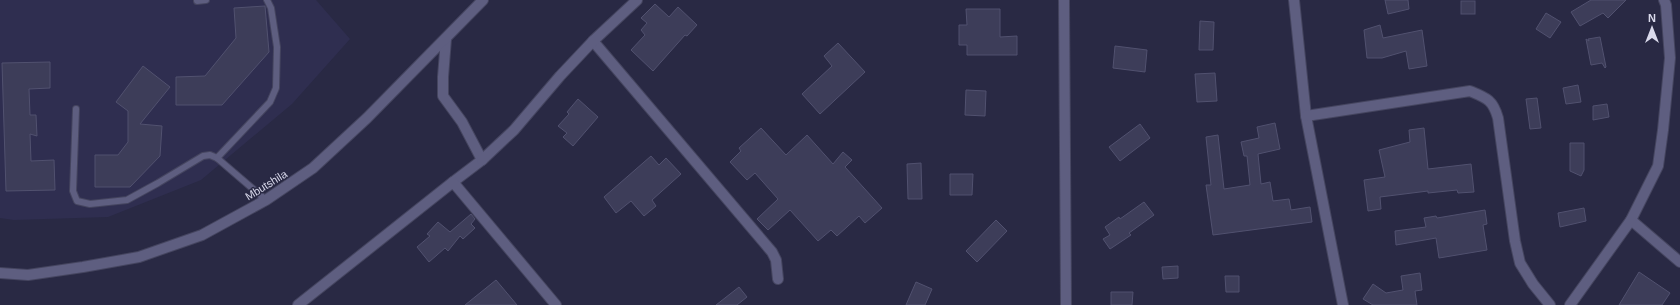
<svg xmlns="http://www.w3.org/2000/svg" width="1680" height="305" font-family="Helvetica,sans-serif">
<rect width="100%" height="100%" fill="#292944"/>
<polygon fill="#2f2e50" points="0,0 316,0 350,39 292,104 201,180 108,217 14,220 0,218"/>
<g fill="#3d3d59" stroke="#51516f">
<polygon points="1385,0 1408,0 1409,9 1388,14"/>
<polygon points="1591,0 1626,0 1608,18 1603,13 1580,26 1571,12"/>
<rect x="1461" y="1" width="14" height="13"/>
<polygon points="655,4 669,17 678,7 697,25 687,36 685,35 653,71 631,50 645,35 641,30 647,23 641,18"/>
<polygon points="265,6 269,52 222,105 176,105 176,77 205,76 236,38 234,8"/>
<polygon points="966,9 1000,9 1000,37 1017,36 1017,55 967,55 967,45 959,45 959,25 967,25"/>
<polygon points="1546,13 1561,22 1550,38 1536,29"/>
<polygon points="1200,21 1214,22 1213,50 1199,50"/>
<polygon points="1380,25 1383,38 1422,30 1427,66 1409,69 1406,51 1382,58 1367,58 1364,30"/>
<polygon points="1600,37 1606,67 1605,68 1602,63 1591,65 1586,39 1589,41 1588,39"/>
<polygon points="838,43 865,72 820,114 802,94 832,66 824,56"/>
<polygon points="1115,46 1147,50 1145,72 1113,68"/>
<polygon points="50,62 50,88 29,89 30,115 36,115 37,136 30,134 31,161 54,160 55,190 6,191 2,63"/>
<polygon points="143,66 170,87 140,124 162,126 160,156 130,187 95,187 95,155 118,155 128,142 128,111 116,102"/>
<polygon points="1215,73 1217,101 1197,102 1195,74"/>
<polygon points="1578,85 1581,102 1566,104 1563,88"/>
<polygon points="966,90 986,91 985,116 965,115"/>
<polygon points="1537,98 1541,128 1530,129 1526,99"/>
<polygon points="578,99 598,117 573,146 563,137 567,133 558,126 569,114 567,112"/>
<polygon points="1607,104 1609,117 1593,120 1593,106"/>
<polygon points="1275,123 1280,149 1258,154 1261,184 1270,182 1273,201 1289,199 1291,210 1310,207 1312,222 1213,235 1206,185 1211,185 1206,137 1218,135 1224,189 1250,185 1247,156 1244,156 1241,142 1259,138 1257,127"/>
<polygon points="1140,124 1150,138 1120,161 1109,147"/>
<polygon points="761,128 786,155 807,135 833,164 843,152 852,160 845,167 882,208 865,223 859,216 837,236 831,230 818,241 790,210 768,230 757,219 778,199 755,173 747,180 730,162 741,151 739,148"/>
<polygon points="1424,128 1428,169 1471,164 1474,192 1458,193 1457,190 1428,193 1428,191 1380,197 1381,209 1368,211 1364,180 1385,177 1379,150 1410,142 1409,130"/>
<polygon points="1570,143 1584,143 1584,170 1581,176 1570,171"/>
<polygon points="651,156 659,165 666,158 681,174 652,200 656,206 644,216 631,201 616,213 604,197"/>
<polygon points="921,163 922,199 908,199 907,164"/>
<polygon points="950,174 973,174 972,195 950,195"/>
<polygon points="1144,202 1154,215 1129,233 1131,235 1110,249 1103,239 1110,235 1105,227 1119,217 1120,219"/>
<polygon points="1584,208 1586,221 1560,227 1558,213"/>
<polygon points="1485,210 1487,224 1483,225 1487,250 1439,258 1436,238 1396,245 1395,231 1426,227 1424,218 1436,216 1437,218"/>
<polygon points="471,214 475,219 471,224 475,228 463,239 460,236 448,251 445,248 429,262 417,247 430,236 427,234 438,222 450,232"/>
<polygon points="996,220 1007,231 977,262 966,251"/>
<polygon points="1178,266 1178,278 1163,279 1162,267"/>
<polygon points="1639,272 1670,293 1662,305 1619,305"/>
<polygon points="1420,273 1422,290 1415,291 1417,305 1373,305 1363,299 1373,284 1386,293 1403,290 1401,276"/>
<polygon points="1225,276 1239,276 1239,292 1226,292"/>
<polygon points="496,280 517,305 465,305"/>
<polygon points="916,282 932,289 925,305 906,305"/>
<polygon points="739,287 747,297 737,305 716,305"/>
<polygon points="1111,292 1133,292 1132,305 1111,305"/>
</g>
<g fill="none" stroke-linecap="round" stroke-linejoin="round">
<g stroke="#45455f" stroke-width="8">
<g id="service">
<polyline points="197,1 206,0"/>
<polyline points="76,109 73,191 77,201 90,204 127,200 158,183 203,156 210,155 217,158 266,200"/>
<polyline points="217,158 270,102 276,88 277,47 271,8 267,0"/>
</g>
</g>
<g stroke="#45455f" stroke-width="12">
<g id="minor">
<polyline points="1064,0 1066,305"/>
<polyline points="1294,0 1306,116 1343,305"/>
<polyline points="446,39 443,77 443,96 462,122 482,160 453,182"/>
<polyline points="593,41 772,252 776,260 778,279"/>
<path d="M1306,116L1470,91C1487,98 1493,100 1498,118L1515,241L1520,263L1533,284L1550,305"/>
<polyline points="482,160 514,130 560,76 593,41 637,0"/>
<polyline points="1631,220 1680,262"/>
<polyline points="298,305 453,182 556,305"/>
<polyline points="1570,305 1631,220 1658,166 1663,130 1670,58 1666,5 1664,0"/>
</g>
</g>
<g stroke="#45455f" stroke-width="12">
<polyline id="tertiary" points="0,273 28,275 83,267 139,257 202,235 266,200 313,168 367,118 483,0"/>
</g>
<use href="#service" stroke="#5e5e80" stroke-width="6"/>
<use href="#minor" stroke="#5e5e80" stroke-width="10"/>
<use href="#tertiary" stroke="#5e5e80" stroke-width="10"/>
</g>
<g text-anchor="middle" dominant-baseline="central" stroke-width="3" stroke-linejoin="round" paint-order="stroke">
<g font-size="11" fill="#dadaec" stroke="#292944">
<text transform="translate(266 185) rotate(-32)">Mbutshila</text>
</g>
</g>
<g transform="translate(1652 28)" stroke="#292944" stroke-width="3" paint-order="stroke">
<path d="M0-3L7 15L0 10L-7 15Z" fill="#dadaec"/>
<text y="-6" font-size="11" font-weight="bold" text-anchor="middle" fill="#dadaec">N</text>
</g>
</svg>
